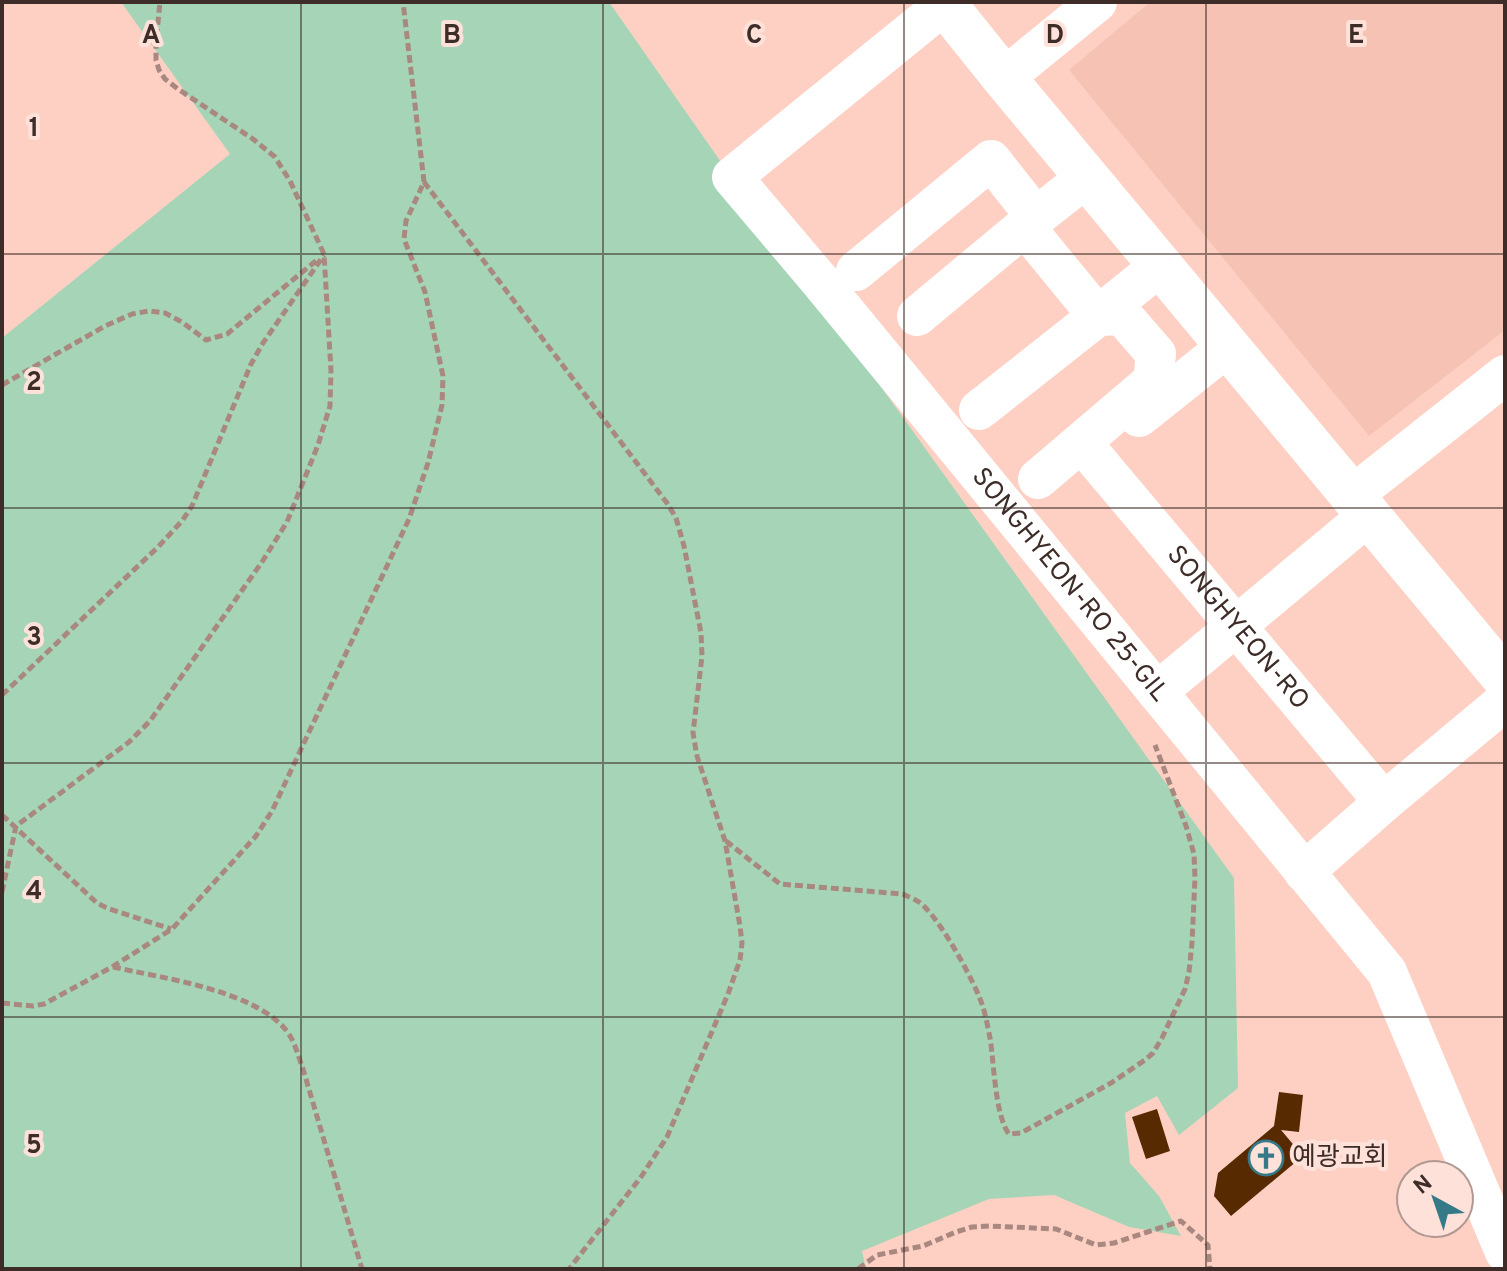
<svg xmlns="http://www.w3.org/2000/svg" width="1507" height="1271" font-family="Overpass,'Noto Sans KR',sans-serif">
<rect width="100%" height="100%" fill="#fed0c4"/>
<polygon fill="#f6c2b3" points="1150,2 1505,2 1505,330 1369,436 1069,70"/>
<polygon fill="#a5d5b6" points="121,2 609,2 779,245 1234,878 1238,1088 1179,1135 1157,1096 1125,1113 1130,1163 1159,1196 1181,1236 1129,1227 1054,1195 989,1199 862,1251 866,1269 2,1269 2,338 230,154"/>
<g fill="#572a01">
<polygon points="1279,1092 1303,1095 1299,1132 1281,1130 1303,1156 1231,1216 1214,1196 1218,1173 1274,1126"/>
<polygon points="1157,1109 1170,1151 1146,1159 1132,1117"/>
</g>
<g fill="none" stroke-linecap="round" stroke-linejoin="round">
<g stroke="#a9887f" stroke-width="5" stroke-dasharray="8 4" stroke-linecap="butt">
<polyline points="424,182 667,503 676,518 684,546 701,633 702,656 693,733 697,756 725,841 740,926 742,943 740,960 728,994 667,1137 641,1177 569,1269"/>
<polyline points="2,385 105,326 132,314 149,311 165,313 182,322 206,340 227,334 317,260"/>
<polyline points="2,695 158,547 182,521 192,506 251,364 263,343 324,255"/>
<polyline points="2,815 97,903 107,908 171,929"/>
<path d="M726,841L780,884L903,894C908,897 915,899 919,902C939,916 976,984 983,1007C986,1017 988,1028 990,1038C994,1062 995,1116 1009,1134L1021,1133L1111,1083L1145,1060L1153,1053L1162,1038L1185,989L1189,972L1192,943L1195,878L1194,854L1186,826L1155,745"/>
<polyline points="2,892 16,826 129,742 150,721 262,562 287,522 318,445 330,406 331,371 324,254 290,181 275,157 253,139 178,89 165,79 159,70 156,60 156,43 160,2"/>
<path d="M113,967C162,978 253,990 286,1030C295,1041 298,1056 303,1069L362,1269"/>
<polyline points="2,1003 33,1006 44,1004 112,967 172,929 256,836 272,811 409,519 428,463 442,405 443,376 425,292 404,239 406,221 424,182 403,2"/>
<polyline points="858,1269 877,1255 923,1246 956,1232 972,1227 990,1226 1056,1229 1096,1245 1114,1243 1181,1221 1208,1245 1210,1269"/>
</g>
<g stroke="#fff" stroke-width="40">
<path id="s1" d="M945,4L732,177L820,281L1387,972L1505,1252"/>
<polyline points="1004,78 1097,2"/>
<polyline points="1025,227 1098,316 1161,265"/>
<polyline points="856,271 991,160 1036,217 1087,177"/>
<polyline points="917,316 1036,217"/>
<polyline points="979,410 1098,316 1122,315 1156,354 1153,381 1038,479"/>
<polyline points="1139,417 1228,346"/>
<path id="s2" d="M1092,455L1384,802L1304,872"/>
<polyline points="1353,495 1505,375"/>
<polyline points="1157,692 1369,515"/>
<polyline points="1384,802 1505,701"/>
</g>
<polyline stroke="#fff" stroke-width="44" points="943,2 1004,78 1505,679"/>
</g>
<path fill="none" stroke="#3d2c27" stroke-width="2" stroke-opacity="0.55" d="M301,2V1269M603,2V1269M904,2V1269M1206,2V1269M2,254H1505M2,508H1505M2,763H1505M2,1017H1505"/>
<defs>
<g id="church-ring" transform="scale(1.8)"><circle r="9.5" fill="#fee2da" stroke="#367a8a" stroke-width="1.5"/><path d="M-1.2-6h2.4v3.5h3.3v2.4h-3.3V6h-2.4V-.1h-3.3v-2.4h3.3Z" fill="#367a8a"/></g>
</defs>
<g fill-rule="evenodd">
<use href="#church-ring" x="1266" y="1158"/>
</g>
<g text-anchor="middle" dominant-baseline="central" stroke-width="8" stroke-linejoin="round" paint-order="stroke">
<g font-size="26" fill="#3d2c27" stroke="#fee2da">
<text stroke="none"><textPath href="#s1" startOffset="804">SONGHYEON-RO 25-GIL</textPath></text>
<text stroke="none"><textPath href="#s2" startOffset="226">SONGHYEON-RO</textPath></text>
</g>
<g font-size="26" fill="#3d2c27" stroke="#fee2da" text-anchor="start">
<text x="1292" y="1158">예광교회</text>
</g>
</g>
<g font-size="26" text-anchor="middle" font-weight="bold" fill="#3d2c27" stroke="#fee2da" stroke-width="8" stroke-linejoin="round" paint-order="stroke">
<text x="151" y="43">A</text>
<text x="452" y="43">B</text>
<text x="754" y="43">C</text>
<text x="1055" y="43">D</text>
<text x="1356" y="43">E</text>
<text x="34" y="136">1</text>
<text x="34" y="390">2</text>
<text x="34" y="645">3</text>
<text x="34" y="899">4</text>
<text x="34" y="1153">5</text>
</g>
<rect width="1507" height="1271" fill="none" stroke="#3d2c27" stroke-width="8"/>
<g transform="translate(1435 1199) rotate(320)"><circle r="38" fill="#fee2da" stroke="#b19992" stroke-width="2"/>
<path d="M0-6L14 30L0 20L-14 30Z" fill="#367a8a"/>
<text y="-12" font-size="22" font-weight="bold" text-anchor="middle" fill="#3d2c27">N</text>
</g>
</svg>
